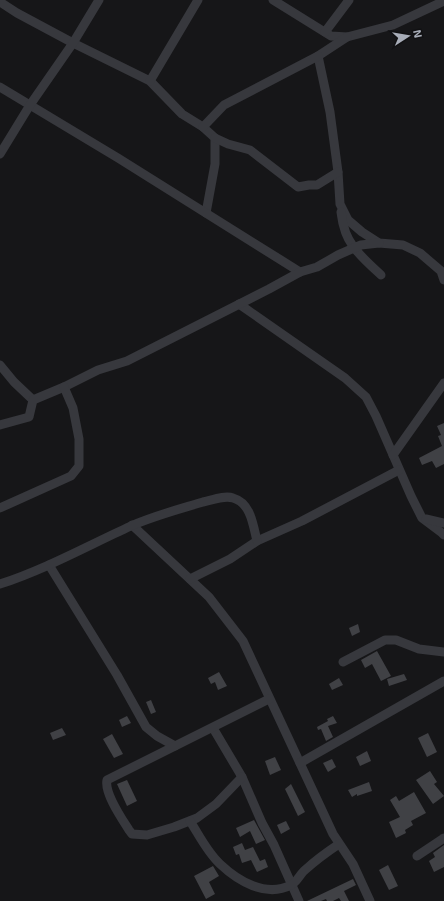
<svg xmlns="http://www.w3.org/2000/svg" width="444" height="901" font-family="'Exo 2',sans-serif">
<rect width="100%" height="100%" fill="#161618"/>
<g fill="#404145">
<polygon points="444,423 444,464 436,468 432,461 422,465 419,458 442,446 438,436 441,435 437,426"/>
<polygon points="358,624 360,632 352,636 349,628"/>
<polygon points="377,651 391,676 381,681 372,664 365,668 361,660"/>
<polygon points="219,672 227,686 218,690 215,682 211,684 208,678"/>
<polygon points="404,674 407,680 389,686 387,679"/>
<polygon points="339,678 343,685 332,690 329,684"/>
<polygon points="151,700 156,712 151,714 146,702"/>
<polygon points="127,716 131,723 122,727 119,720"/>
<polygon points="333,716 337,723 328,726 333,737 326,741 321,729 318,730 317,727 328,721 327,719"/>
<polygon points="62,728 66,735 53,740 50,733"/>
<polygon points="428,733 437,752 427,757 418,738"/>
<polygon points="112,734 123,754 114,758 103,739"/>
<polygon points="367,751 371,761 360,766 356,757"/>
<polygon points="275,757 281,770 270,775 265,761"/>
<polygon points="332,759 336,767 328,772 323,763"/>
<polygon points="430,771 437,782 434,784 444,796 433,804 416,780"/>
<polygon points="127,780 137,801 127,806 117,784"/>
<polygon points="369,782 372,791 357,796 357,794 352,797 348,790"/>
<polygon points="291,784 305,812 298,816 285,789"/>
<polygon points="414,792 426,813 411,821 413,825 405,830 406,833 396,838 389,822 400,817 390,800 396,796 399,801"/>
<polygon points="254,820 265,840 256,844 250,831 240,837 236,828"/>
<polygon points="286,821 290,829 281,834 277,825"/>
<polygon points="242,843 245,850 253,847 260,861 265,859 268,867 257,872 251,860 242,863 239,854 236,855 233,847"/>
<polygon points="444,845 444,867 434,872 429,861 435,857 433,853"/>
<polygon points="388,865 398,886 389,890 379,870"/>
<polygon points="213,866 219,876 209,882 215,894 206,899 194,876"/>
<polygon points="353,879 356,885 344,891 349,901 341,901 339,898 333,901 327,901 326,899 321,901 307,901"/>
</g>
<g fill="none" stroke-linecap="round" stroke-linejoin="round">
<g stroke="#37383d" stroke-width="9">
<polyline points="273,0 331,36 347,37 393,25 444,1"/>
<polyline points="0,2 17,13 73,43 150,81 182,114 203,127 215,138 215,164 206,213"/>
<polyline points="325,32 349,0"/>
<polyline points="347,37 318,56 330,112 338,172 340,204 348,220 362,232 379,243 403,245 420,253 441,271 444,280"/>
<polyline points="150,81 198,0"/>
<polyline points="0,87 118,158 300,272"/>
<polyline points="203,127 224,105 318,56"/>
<polyline points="215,138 228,144 250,150 298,187 309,185 317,185 338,172"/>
<polyline points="0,154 30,105 73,43 99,0"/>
<path d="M341,212C342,217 342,222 344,227C348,246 367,262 381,275"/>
<polyline points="239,304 345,378 366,397 376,416 411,496 422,518 442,533 444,535"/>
<polyline points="0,365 14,382 33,400"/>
<polyline points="0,425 29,417 33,400 64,387 98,370 127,361 269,289 300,272 317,267 338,255 361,245 379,243"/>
<polyline points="393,455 444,383"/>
<polyline points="0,508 71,476 79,466 79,439 73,408 64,387"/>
<polyline points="426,519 444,523"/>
<polyline points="132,525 209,597 243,641 320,806 333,834 353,864 370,901"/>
<polyline points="49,565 117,675 146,727 157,736 175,746"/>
<polyline points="190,579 230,559 257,541 302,521 399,470"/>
<path d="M0,584C46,569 87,546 131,526C153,516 180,509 203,502C212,500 225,495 233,498C251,503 253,525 257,541"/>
<polyline points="343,662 385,640 396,640 419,649 444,652"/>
<polyline points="213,728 242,777 262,823 274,845 299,901"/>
<polyline points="300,763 444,681"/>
<path d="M242,777L216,804L197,818L174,827L147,835L132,834L129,830C122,819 104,793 107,780L269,699"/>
<path d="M190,821C199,835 207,852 220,864C238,881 266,898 291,885C297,882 300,874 305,870C316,860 327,852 339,844"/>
<polyline points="417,856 444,838"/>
</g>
</g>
<g transform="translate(408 36) rotate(78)" stroke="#111113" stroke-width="3" paint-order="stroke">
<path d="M0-3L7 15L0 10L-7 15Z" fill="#a8adb8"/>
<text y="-6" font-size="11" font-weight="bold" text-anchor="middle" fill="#a8adb8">N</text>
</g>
</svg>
